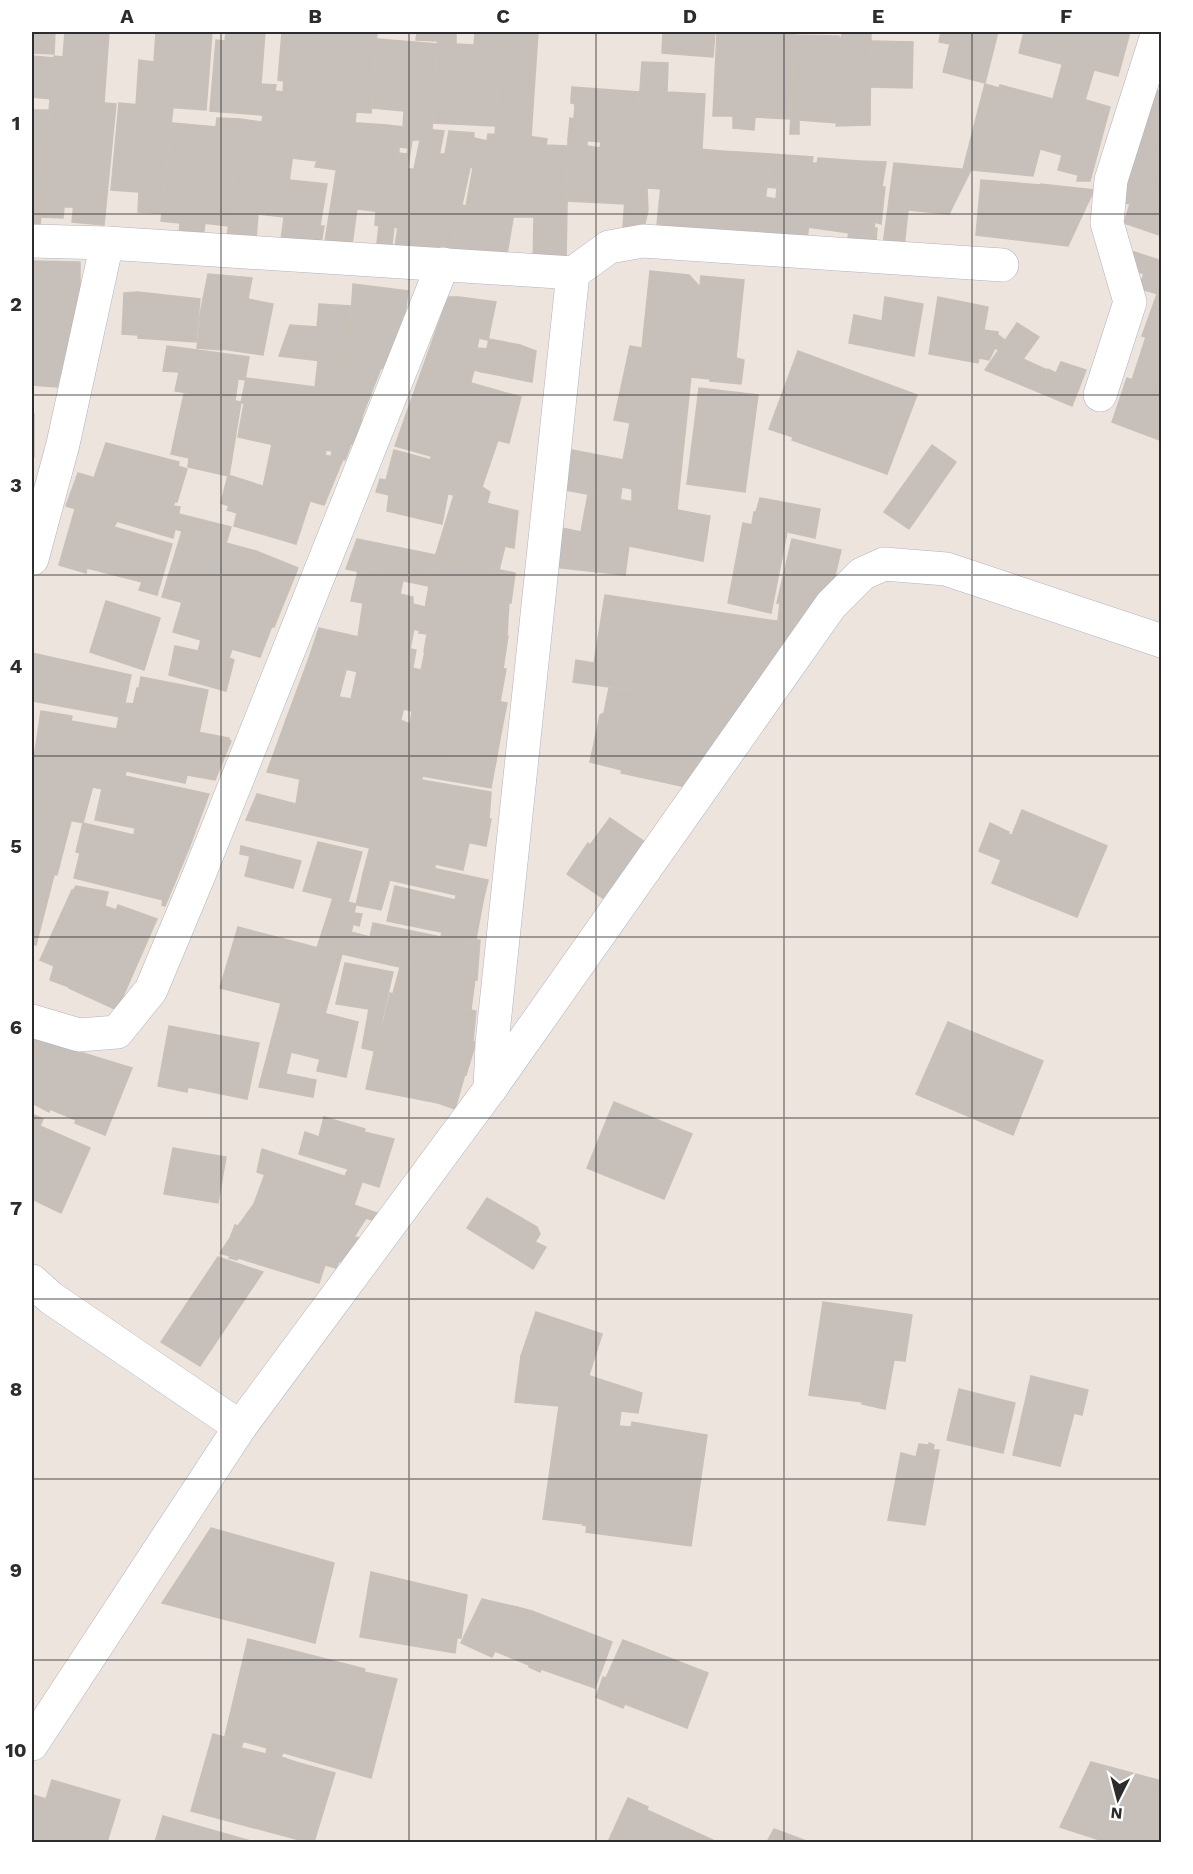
<svg xmlns="http://www.w3.org/2000/svg" width="1193" height="1874" font-family="'Work Sans',sans-serif">
<rect width="100%" height="100%" fill="#ede4de"/>
<g fill="#c6bfba" stroke="#c9c0b8" stroke-width="1.5" fill-rule="evenodd">
<polygon points="32,32 55,32 54,54 32,53"/>
<polygon points="65,32 109,32 104,103 51,99 54,56 63,57"/>
<polygon points="156,32 212,32 206,110 136,105 139,60 154,62"/>
<polygon points="226,32 265,32 261,84 276,85 275,91 283,92 284,78 317,80 313,119 210,111 216,40 225,41"/>
<polygon points="282,32 321,32 317,80 284,78 284,81 278,80"/>
<polygon points="321,32 377,32 371,113 356,112 355,123 313,119"/>
<polygon points="417,32 438,32 438,41 416,40"/>
<polygon points="438,32 456,32 456,44 474,45 475,32 501,32 495,126 433,123"/>
<polygon points="501,32 538,32 531,137 495,135"/>
<polygon points="663,32 715,32 713,57 662,53"/>
<polygon points="717,32 795,32 790,119 755,117 754,130 733,128 733,116 713,116"/>
<polygon points="842,32 871,32 870,125 836,126 837,123 799,120 799,134 790,134 795,35 839,36 838,38 841,38"/>
<polygon points="941,32 998,32 985,83 943,72 950,44 939,42"/>
<polygon points="1024,32 1071,32 1062,64 1019,53"/>
<polygon points="1071,32 1130,32 1118,76 1063,62"/>
<polygon points="377,39 437,44 432,129 403,127 404,111 372,108"/>
<polygon points="871,41 913,42 912,88 870,87"/>
<polygon points="32,56 54,58 51,99 32,97"/>
<polygon points="642,62 668,63 667,92 705,94 702,149 636,145"/>
<polygon points="1063,62 1094,70 1085,100 1055,91"/>
<polygon points="985,84 999,88 1000,85 1053,99 1033,176 963,169"/>
<polygon points="572,87 639,92 636,145 568,139 570,118 574,119 575,104 571,103 571,99"/>
<polygon points="1153,89 1162,92 1162,155 1136,148"/>
<polygon points="1055,91 1110,107 1090,181 1077,181 1078,175 1058,170 1062,155 1040,149"/>
<polygon points="50,99 84,101 74,207 64,207 63,218 41,217"/>
<polygon points="84,101 116,104 104,225 72,222"/>
<polygon points="119,103 173,108 161,213 138,212 139,192 111,190"/>
<polygon points="32,110 49,110 40,226 32,226"/>
<polygon points="263,115 298,118 284,217 258,214 256,239 227,239 240,119 262,122"/>
<polygon points="217,118 240,119 228,226 204,223"/>
<polygon points="298,118 344,122 337,170 315,167 317,161 292,158"/>
<polygon points="344,122 386,125 373,211 357,209 352,244 325,241"/>
<polygon points="172,123 216,127 203,240 179,237 180,223 161,221"/>
<path d="M386,125L414,128L398,228L394,227L392,245L377,243L379,226L375,225L376,211H373ZM399,147L408,148L407,154L399,153Z"/>
<polygon points="414,128 444,131 420,253 394,253 407,169 414,169 420,140 412,140"/>
<polygon points="449,131 474,133 470,168 451,255 420,253 439,154 445,154"/>
<polygon points="488,134 527,136 506,260 451,255 461,205 466,206 473,168 470,167 474,138 487,141"/>
<polygon points="527,136 547,139 546,145 568,146 566,264 533,265 534,217 513,217"/>
<polygon points="568,139 587,140 587,146 600,148 601,142 629,144 625,204 567,201"/>
<polygon points="629,144 665,146 661,189 647,188 648,210 644,228 623,227"/>
<polygon points="665,146 721,151 711,238 656,235"/>
<polygon points="1136,148 1162,155 1162,187 1128,178"/>
<polygon points="721,151 771,154 760,242 711,238"/>
<polygon points="771,154 813,157 812,163 817,163 807,239 760,237 765,197 776,199 777,188 767,187"/>
<polygon points="818,158 859,161 849,233 808,227"/>
<polygon points="859,161 886,162 882,187 885,187 881,224 875,222 874,228 877,228 876,241 848,238"/>
<polygon points="894,163 971,170 949,214 908,210 904,247 883,245"/>
<polygon points="1128,178 1162,187 1162,236 1124,223 1130,204 1121,202"/>
<polygon points="289,180 327,184 320,226 324,226 321,244 281,240"/>
<polygon points="981,180 1041,185 1041,184 1094,190 1068,246 976,235"/>
<polygon points="1128,250 1162,261 1162,295 1140,289 1139,286 1144,274 1131,269"/>
<polygon points="32,261 80,262 80,329 72,328 71,331 61,329 32,328"/>
<polygon points="650,271 689,275 700,287 693,357 642,348"/>
<polygon points="208,274 252,278 248,299 273,304 263,355 222,349 222,350 197,348 200,314"/>
<polygon points="701,276 744,280 736,358 744,360 741,384 710,381 710,379 691,377"/>
<polygon points="353,284 408,291 405,315 403,315 398,334 396,339 394,339 384,369 348,364"/>
<polygon points="138,292 200,299 196,342 138,338 138,335 122,334 124,293"/>
<polygon points="1157,294 1162,295 1162,342 1142,336"/>
<polygon points="448,297 459,297 496,302 488,340 437,328"/>
<polygon points="885,297 923,304 914,356 849,343 854,315 882,321"/>
<polygon points="938,297 988,307 984,330 998,332 998,335 1005,340 999,350 995,348 989,360 979,358 978,363 929,354"/>
<polygon points="319,304 351,306 350,331 317,329"/>
<polygon points="1017,323 1039,337 1023,359 1047,370 1041,393 985,370"/>
<polygon points="290,325 317,327 317,329 350,331 348,364 279,356"/>
<polygon points="32,328 61,329 71,331 57,387 32,385"/>
<polygon points="437,328 479,338 477,348 487,349 482,372 474,370 459,427 407,412"/>
<polygon points="1146,337 1162,342 1162,391 1132,380"/>
<polygon points="489,339 520,345 536,351 532,382 482,372"/>
<polygon points="167,346 249,357 245,380 238,379 235,401 175,391 179,372 163,371"/>
<polygon points="630,346 693,357 685,433 614,420"/>
<polygon points="798,351 917,395 887,474 792,440 793,437 769,429"/>
<polygon points="318,361 381,368 361,419 260,404 241,403 246,378 315,387"/>
<polygon points="1061,362 1086,370 1072,406 1041,393 1048,369 1056,373"/>
<polygon points="1127,378 1162,391 1162,441 1112,422"/>
<polygon points="471,383 521,397 509,443 471,434 472,431 459,427"/>
<polygon points="699,388 758,395 745,492 687,484"/>
<polygon points="184,394 241,402 229,476 188,467 189,458 171,454"/>
<polygon points="244,403 288,409 289,407 318,414 318,411 362,419 354,444 351,444 345,460 331,457 332,451 326,450 325,456 238,437"/>
<polygon points="407,412 472,431 463,465 395,446"/>
<rect x="32" y="414" width="2" height="43"/>
<polygon points="630,423 685,433 681,471 623,460"/>
<polygon points="471,434 498,440 482,487 490,492 487,503 454,495"/>
<polygon points="106,443 179,462 178,466 187,469 177,502 94,478"/>
<polygon points="272,444 343,459 324,505 263,487"/>
<polygon points="932,445 956,462 909,529 884,512"/>
<polygon points="394,450 431,460 431,457 463,465 454,495 386,480"/>
<polygon points="572,450 681,471 677,510 632,502 632,489 622,487 620,500 565,490"/>
<polygon points="78,473 175,502 173,506 180,507 173,538 66,506"/>
<polygon points="228,475 310,501 296,544 234,526 237,513 227,510 229,506 221,503"/>
<polygon points="380,479 448,493 442,524 387,511 389,495 376,492"/>
<polygon points="588,494 635,502 625,575 553,567 557,527 581,532"/>
<polygon points="454,495 518,511 514,548 505,546 499,570 435,557"/>
<polygon points="760,498 820,509 815,538 752,524 754,512 756,512"/>
<polygon points="635,502 710,516 703,561 629,546"/>
<polygon points="75,509 117,521 114,527 172,544 157,595 139,590 142,582 87,568 86,573 59,565"/>
<polygon points="179,514 231,527 226,543 256,551 298,568 274,627 162,597 182,531 175,529"/>
<polygon points="743,523 787,532 771,613 728,603"/>
<polygon points="357,539 436,555 429,586 346,569"/>
<polygon points="792,539 841,550 831,593 803,624 778,620 780,603 777,603"/>
<polygon points="435,557 515,573 511,603 429,586"/>
<polygon points="358,571 403,580 400,594 413,597 413,604 425,607 424,614 351,601"/>
<polygon points="429,586 509,602 507,635 424,614"/>
<polygon points="605,595 769,620 803,624 751,706 573,682 576,660 594,663"/>
<polygon points="106,601 160,618 144,670 90,652"/>
<polygon points="182,602 272,626 260,657 232,649 229,658 234,660 226,691 169,675 175,646 198,651 201,640 173,632"/>
<polygon points="363,603 424,614 420,631 414,629 410,649 358,637"/>
<polygon points="424,614 508,636 503,669 424,652 427,634 419,633"/>
<polygon points="319,628 416,650 410,683 308,661"/>
<polygon points="425,652 506,669 500,702 410,683 412,668 421,670"/>
<polygon points="32,653 131,675 125,703 134,704 130,719 32,701"/>
<polygon points="308,661 346,670 339,697 351,699 357,672 410,683 395,743 286,720"/>
<polygon points="141,677 208,690 199,733 130,719 137,688 139,688"/>
<polygon points="410,683 507,703 501,733 403,709"/>
<polygon points="609,688 751,706 695,789 621,773 622,770 590,762 600,715 604,713"/>
<polygon points="41,711 72,716 71,721 117,729 108,773 34,758"/>
<polygon points="412,712 501,733 496,761 395,743 400,720 410,724"/>
<polygon points="119,717 229,738 229,740 231,741 215,780 187,775 185,783 126,771 125,776 108,773"/>
<polygon points="286,720 395,743 382,797 267,772"/>
<polygon points="395,743 496,761 491,788 422,776 422,780 491,792 489,819 382,797"/>
<polygon points="32,758 97,770 83,823 32,813"/>
<polygon points="97,770 209,794 189,848 134,835 135,828 95,820 102,789 92,787"/>
<polygon points="300,779 382,797 370,848 246,820 257,794 296,804"/>
<polygon points="382,797 491,819 486,846 375,823"/>
<polygon points="1022,810 1107,846 1077,917 992,883 1001,860 979,851 990,823 1009,832 1008,834 1012,835"/>
<polygon points="32,813 71,821 57,875 32,870"/>
<polygon points="610,818 645,842 610,903 567,874 588,843 590,845"/>
<polygon points="83,823 189,848 165,906 162,905 163,900 74,878 80,853 76,852"/>
<polygon points="375,823 469,843 463,870 435,864 435,869 423,866 424,859 370,847"/>
<polygon points="318,842 362,852 348,902 303,891"/>
<polygon points="241,846 301,861 293,888 245,876 250,856 240,854"/>
<polygon points="370,847 424,859 423,866 488,880 483,901 363,874"/>
<polygon points="32,870 54,875 36,945 32,944"/>
<polygon points="363,874 390,879 381,910 356,905"/>
<polygon points="76,886 108,892 69,987 50,980 54,966 40,960 72,890 73,891"/>
<polygon points="395,886 455,900 456,896 483,901 476,939 387,921"/>
<polygon points="108,892 105,906 116,910 118,905 157,919 117,1010 69,988"/>
<polygon points="333,898 356,904 354,913 362,914 359,926 353,924 351,933 347,933 342,954 317,948"/>
<polygon points="373,923 441,937 442,932 480,940 477,980 395,966 342,954 347,933 351,932 370,937"/>
<polygon points="238,927 342,954 325,1014 220,988"/>
<polygon points="345,963 393,972 375,1051 362,1048 369,1009 336,1004"/>
<polygon points="400,967 475,979 471,1009 393,994"/>
<polygon points="390,993 476,1011 473,1041 383,1023"/>
<polygon points="281,1003 331,1015 320,1059 291,1052 286,1074 316,1080 313,1097 259,1087"/>
<polygon points="331,1015 358,1022 346,1077 317,1071"/>
<polygon points="948,1022 1043,1061 1013,1135 916,1094"/>
<polygon points="382,1023 476,1042 466,1075 374,1053"/>
<polygon points="169,1026 259,1043 247,1099 188,1087 187,1092 158,1086"/>
<polygon points="32,1039 49,1044 50,1042 73,1050 49,1112 32,1103"/>
<polygon points="73,1050 132,1068 105,1135 75,1123 76,1120 50,1109"/>
<polygon points="374,1053 465,1074 455,1109 438,1103 366,1089"/>
<polygon points="614,1102 692,1134 664,1199 587,1168"/>
<polygon points="32,1114 43,1119 32,1145"/>
<polygon points="324,1117 365,1129 364,1132 394,1139 379,1187 345,1176 348,1169 299,1154 305,1132 319,1137"/>
<polygon points="40,1126 90,1148 61,1213 32,1199 32,1145"/>
<polygon points="173,1148 226,1157 218,1203 164,1194"/>
<polygon points="262,1149 362,1182 354,1205 257,1172"/>
<polygon points="265,1174 374,1212 377,1213 372,1220 366,1218 354,1237 254,1204"/>
<polygon points="487,1198 537,1227 540,1234 535,1242 546,1247 533,1269 467,1228"/>
<polygon points="254,1204 354,1237 361,1238 343,1263 339,1261 336,1268 325,1265 319,1283 238,1258 237,1260 229,1258 230,1256 220,1253 230,1238 235,1225 238,1226"/>
<polygon points="218,1257 263,1272 200,1366 161,1342"/>
<polygon points="823,1302 912,1315 905,1361 894,1360 885,1409 862,1404 863,1402 809,1395"/>
<polygon points="536,1312 602,1334 589,1375 521,1356"/>
<polygon points="521,1356 590,1376 642,1393 638,1413 621,1411 619,1426 631,1427 632,1422 707,1435 691,1546 586,1532 587,1526 583,1525 584,1524 543,1519 559,1406 515,1402"/>
<polygon points="1031,1376 1088,1390 1082,1415 1074,1413 1060,1466 1013,1455"/>
<polygon points="959,1389 1015,1403 1003,1453 947,1440"/>
<polygon points="929,1443 934,1445 933,1450 939,1450 925,1525 888,1520 901,1453 916,1457 919,1444 929,1445"/>
<polygon points="211,1528 334,1563 315,1643 162,1603"/>
<polygon points="371,1572 467,1595 461,1638 457,1638 455,1653 360,1637"/>
<polygon points="482,1599 517,1607 492,1657 461,1643"/>
<polygon points="517,1607 532,1611 612,1642 595,1688 541,1669 540,1672 529,1667 529,1665 495,1651"/>
<polygon points="248,1639 365,1669 364,1672 397,1679 371,1778 225,1736"/>
<polygon points="623,1640 708,1673 687,1728 625,1704 623,1708 596,1697 603,1677 606,1678"/>
<polygon points="213,1734 243,1742 241,1748 266,1754 267,1748 283,1753 281,1757 296,1762 335,1773 314,1842 307,1842 191,1811"/>
<polygon points="1091,1762 1154,1779 1122,1842 1106,1842 1060,1827"/>
<polygon points="1154,1779 1162,1781 1162,1842 1122,1842"/>
<polygon points="52,1780 120,1800 107,1842 32,1842 32,1798 33,1795 46,1799"/>
<polygon points="628,1798 648,1807 647,1810 717,1842 608,1842"/>
<polygon points="163,1816 254,1842 155,1842"/>
<polygon points="774,1829 809,1842 767,1842"/>
</g>
<g fill="none" stroke-linecap="round" stroke-linejoin="round">
<g stroke="#afb4bc" stroke-width="34">
<g id="street">
<polyline points="32,241 107,243 573,273 609,247 643,241 1002,265"/>
<polyline points="1100,395 1130,302 1107,223 1111,180 1158,32"/>
<polyline points="32,559 63,444 107,243"/>
<polyline points="32,1021 79,1035 117,1032 151,990 199,875 443,264"/>
<polyline points="490,1089 492,1043 573,273"/>
<polyline points="32,1281 51,1298 240,1427"/>
<polyline points="32,1744 240,1427 490,1089 831,605 862,574 884,564 946,569 1162,641"/>
</g>
</g>
<use href="#street" stroke="#fff" stroke-width="33"/>
</g>
<path fill="none" stroke="#2c2c2c" stroke-width="1.5" stroke-opacity="0.55" d="M221,32V1842M409,32V1842M596,32V1842M784,32V1842M972,32V1842M32,214H1162M32,395H1162M32,575H1162M32,756H1162M32,937H1162M32,1118H1162M32,1299H1162M32,1479H1162M32,1660H1162"/>
<rect width="1193" height="1874" fill="none" stroke="#ffffff" stroke-width="66"/>
<g transform="translate(1118 1799) rotate(186)" stroke="#ffffff" stroke-width="4.5" paint-order="stroke">
<path d="M0-4.5L10 22L0 15L-10 22Z" fill="#2c2c2c"/>
<text y="-9" font-size="16" font-weight="bold" text-anchor="middle" fill="#2c2c2c">N</text>
</g>
<rect x="33" y="33" width="1127" height="1808" fill="none" stroke="#2c2c2c" stroke-width="2"/>
<g font-size="20" text-anchor="middle" font-weight="bold" fill="#2c2c2c">
<text x="127" y="23">A</text>
<text x="315" y="23">B</text>
<text x="503" y="23">C</text>
<text x="690" y="23">D</text>
<text x="878" y="23">E</text>
<text x="1066" y="23">F</text>
<text x="16" y="130">1</text>
<text x="16" y="311">2</text>
<text x="16" y="492">3</text>
<text x="16" y="673">4</text>
<text x="16" y="853">5</text>
<text x="16" y="1034">6</text>
<text x="16" y="1215">7</text>
<text x="16" y="1396">8</text>
<text x="16" y="1577">9</text>
<text x="16" y="1757">10</text>
</g>
</svg>
